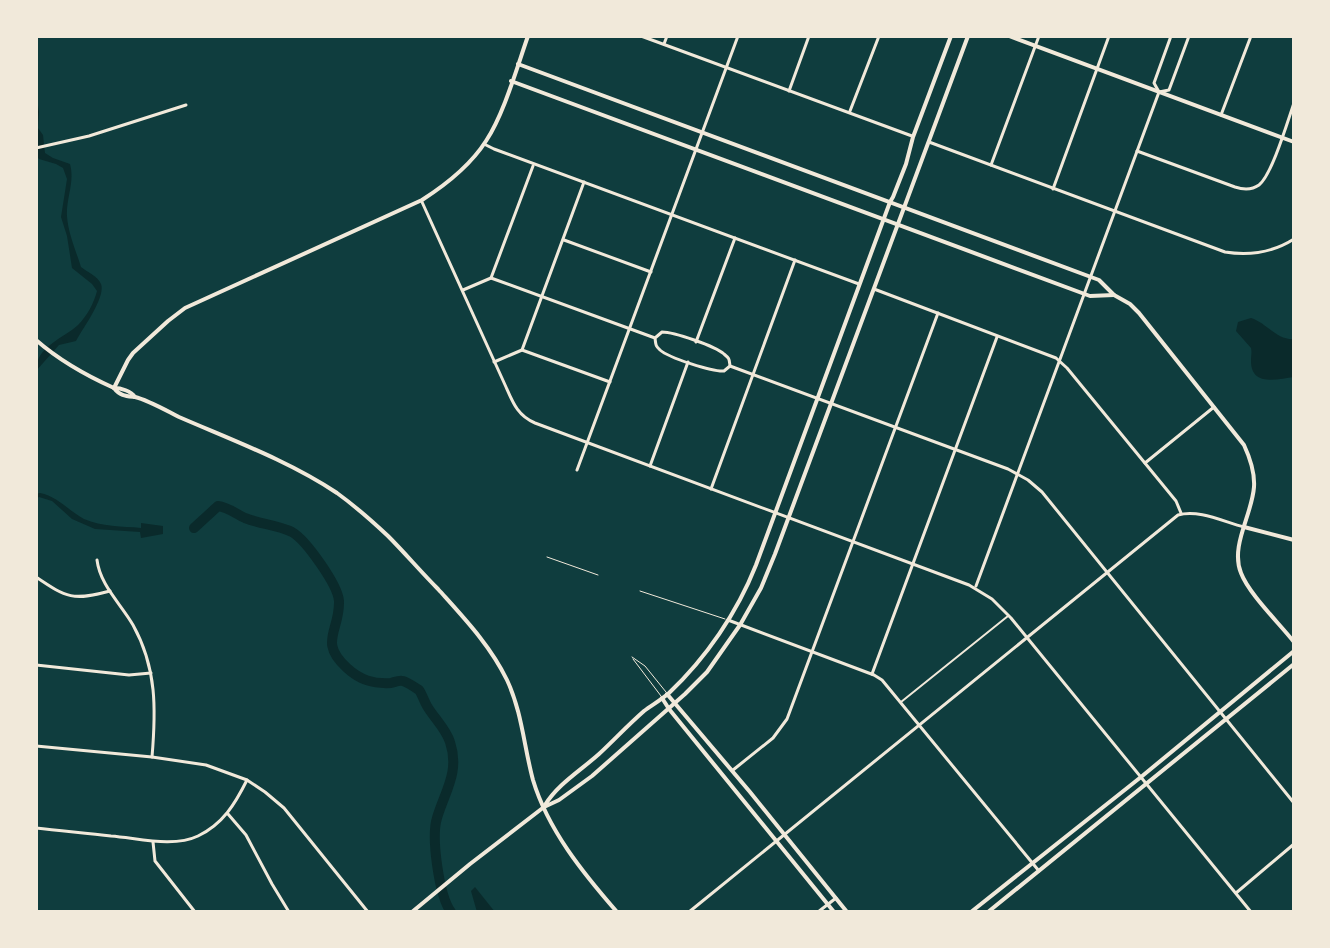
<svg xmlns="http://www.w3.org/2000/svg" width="1330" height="948" font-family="Ubuntu,sans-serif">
<rect width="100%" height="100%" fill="#0f3d3e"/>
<g fill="#0a2a2b">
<path d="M36,92L39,112L38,128L43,135L45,153L53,158L70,164C75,182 66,198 67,216C68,233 76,251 81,267C87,272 98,276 101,284C106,297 83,328 76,341L59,345L36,371C36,346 63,339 78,325C87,316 94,303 97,291L92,284L72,268L67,236L61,217L67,179L63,168L56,164L39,159L36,155Z"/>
<path d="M1251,318C1267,323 1276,340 1294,339V377C1278,379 1251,387 1251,361C1251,356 1252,352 1251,348L1236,331L1238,322Z"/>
<path d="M40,493C57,496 69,511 84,519C102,527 122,526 141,528V523L163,526V534L141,538L140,532L95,529L72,519L52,501L39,497L36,499V494Z"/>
<polygon points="475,887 495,912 477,912 471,891"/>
</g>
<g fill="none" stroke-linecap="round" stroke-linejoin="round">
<path stroke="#0a2a2b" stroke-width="10" d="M194,528L218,506C228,507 236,514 245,518C260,524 278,525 292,532C306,540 338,585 339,601C340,631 318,642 347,668C360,680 373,684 391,683C395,682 399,680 403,681C406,682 416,688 419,690C422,694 424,701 427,706C434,718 446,729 450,742C460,772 445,791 437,818C431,837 439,896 451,912"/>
<g stroke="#f1e9da" stroke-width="1">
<polyline points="547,557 598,575"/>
<polyline points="640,591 725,619"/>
<polyline points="632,657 645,666 666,692"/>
<polyline points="633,659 661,696"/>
</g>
<polyline stroke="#f1e9da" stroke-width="2" points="901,702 1008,616"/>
<g stroke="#f1e9da" stroke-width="3">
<polyline points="641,36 912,136"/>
<polyline points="664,44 667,36"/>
<polyline points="789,91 809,36"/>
<polyline points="1159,92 1169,90 1189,36"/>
<polyline points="850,111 879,36"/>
<polyline points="1221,115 1251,36"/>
<path d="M929,142L1225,252C1250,256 1272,253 1294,239"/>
<polyline points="484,144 494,149 859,284"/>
<polyline points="36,148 89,136 186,105"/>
<path d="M1137,151L1235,187C1244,190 1252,190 1259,185C1272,175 1288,120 1294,103"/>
<polyline points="991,165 1039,36"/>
<polyline points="1053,189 1109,36"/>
<path d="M422,202L506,387C513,403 518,416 535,423L969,585L992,599L1011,618L1251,912"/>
<polyline points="564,240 651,272"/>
<polyline points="491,278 533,166"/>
<polyline points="874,289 1056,358 1067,368 1176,501 1181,513"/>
<path d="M463,290L491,278L655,338C656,345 655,345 660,350C669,358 713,372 724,371L730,366C729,359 730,359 724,354C715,346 674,332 662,332L655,338"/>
<polyline points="696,342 735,238"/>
<polyline points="522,350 584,182"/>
<polyline points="494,362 522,350 610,382"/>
<polyline points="730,366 1008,469 1028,480 1042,492 1294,803"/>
<polyline points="1145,463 1214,407"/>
<polyline points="650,466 688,362"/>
<polyline points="577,470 738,36"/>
<polyline points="711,489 795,260"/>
<path d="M97,560C100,585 121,604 133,625C157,668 156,710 152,757"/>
<path d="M36,577C67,598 73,601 110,591"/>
<polyline points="976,586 1159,92 1154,83 1171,36"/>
<polyline points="728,620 874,675 882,680 1039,871"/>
<polyline points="36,665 129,675 151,673"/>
<polyline points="872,674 997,337"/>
<polyline points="36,746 152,757 206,765 247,780 265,792 284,808 368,912"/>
<polyline points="733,770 773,738 787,719 938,313"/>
<polyline points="228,814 246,835 272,884 289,912"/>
<path d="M36,828C61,831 86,833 111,836C138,838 173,848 198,836C223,824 235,804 247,780"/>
<polyline points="153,842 155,861 195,912"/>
<polyline points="1236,893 1294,844"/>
<path d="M689,912L1178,515C1199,509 1224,522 1244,527"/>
<polyline points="818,912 836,898"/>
</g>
<g stroke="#f1e9da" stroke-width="4">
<polyline points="1009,36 1294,142"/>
<path d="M518,64L1099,280L1114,295L1130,304L1139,313L1244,445C1250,458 1255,472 1254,487C1252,515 1230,546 1241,573C1249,594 1279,623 1294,642"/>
<polyline points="511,81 1090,296 1114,295"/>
<path d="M114,388L128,360L133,353L168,321L185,308L422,200C447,184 470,166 486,141C504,114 517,67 528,36"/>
<polyline points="1244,527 1294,540"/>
<polyline points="667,694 750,792 847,912"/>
<polyline points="662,698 669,709 834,912"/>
<path d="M545,805C558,784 580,771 599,754C614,740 628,725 644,711C652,705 661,700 669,693C706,658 737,613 756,565L890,202L893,197L906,164L913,137L951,36"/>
<polyline points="36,912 41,912"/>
<polyline points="412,912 470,864 544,807 559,800 592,776 685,694 707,672 740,625 761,588 775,554 968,36"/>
<polyline points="971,912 1141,777 1294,651"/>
<polyline points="988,912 1294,664"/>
</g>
<g stroke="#f1e9da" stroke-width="4">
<path d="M36,340C60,361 85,375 114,388C121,388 131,391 135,397"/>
<path d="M114,388C120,396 126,396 135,397C148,400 167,411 179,417C232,440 289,461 337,493C355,506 372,521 388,536C405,553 421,572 438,589C464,618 490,645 507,680C522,712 524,747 533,780C548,830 583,873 617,912"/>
</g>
</g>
<rect width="1330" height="948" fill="none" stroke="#f1e9da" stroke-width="76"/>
</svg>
